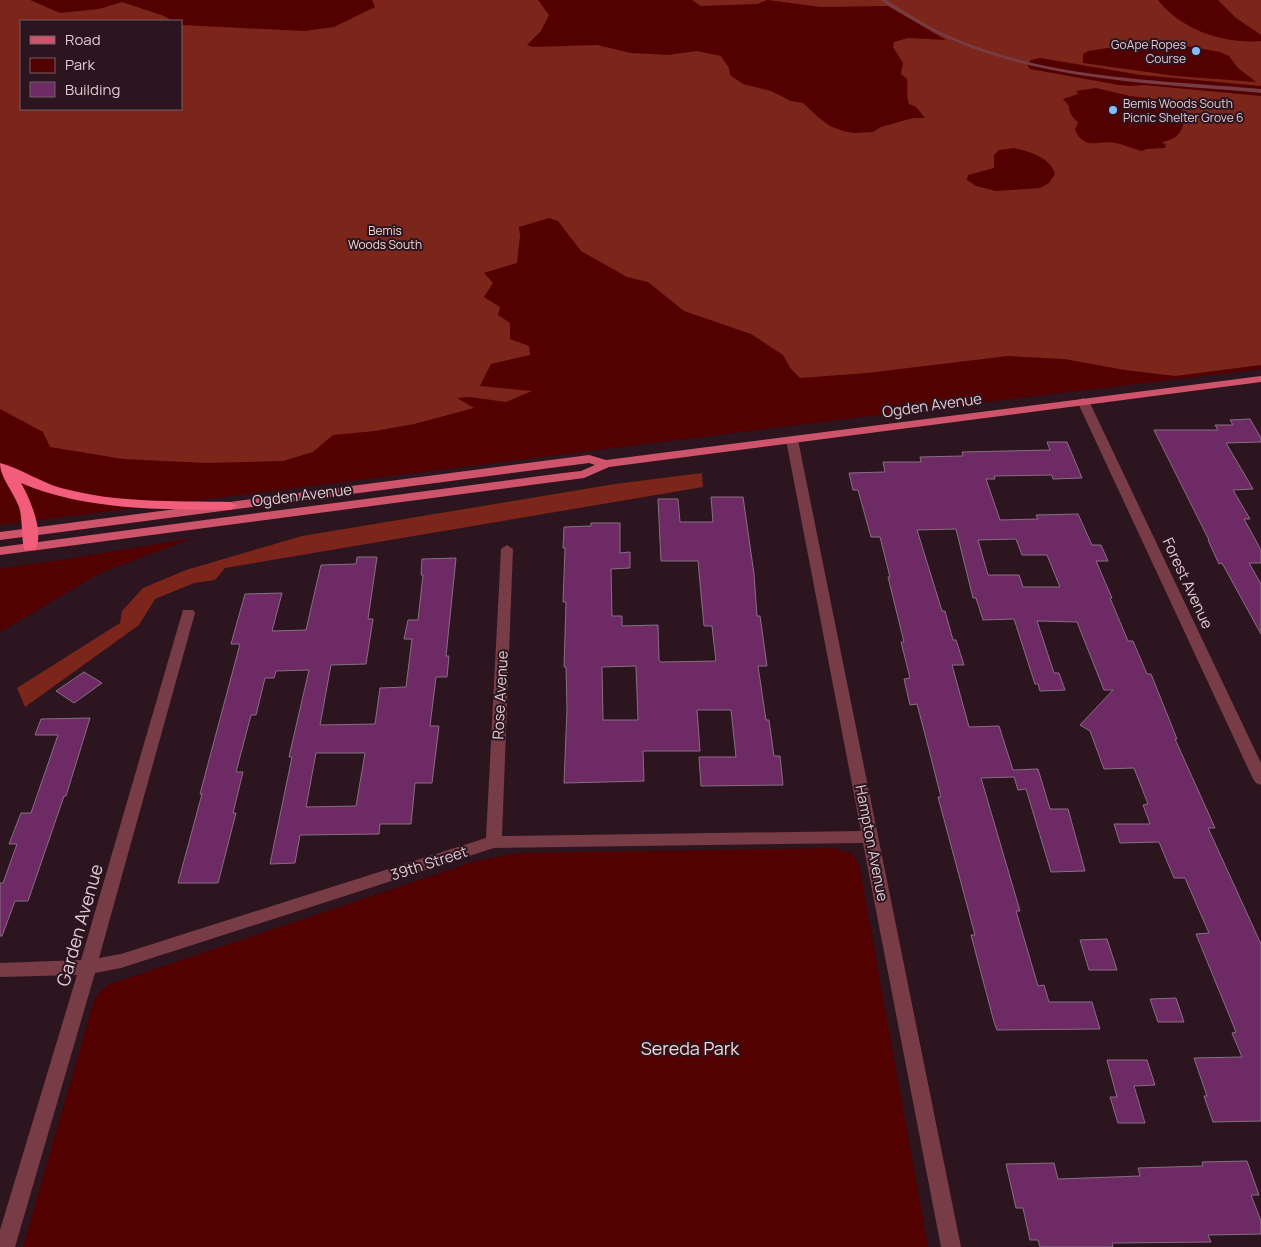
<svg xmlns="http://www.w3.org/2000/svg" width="1261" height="1247" font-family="Manrope,sans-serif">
<rect width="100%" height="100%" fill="#2d1520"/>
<g fill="#530000" fill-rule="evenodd">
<path d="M0,0H1261V369L821,422L0,525ZM21,21H181V109H21Z"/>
<polygon points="193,538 100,573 0,632 0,568 55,561"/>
<polygon points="834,848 853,854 859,864 928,1247 23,1247 95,997 107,985 476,861 520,853"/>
</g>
<g fill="#7c251a" fill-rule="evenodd">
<path d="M0,0H30L60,13L99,9L122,2L164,16L173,21H21V109H181V25L304,31L334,27L375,7L372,0H538L549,15L541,31L527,45L532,47L597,45L631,53L668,55L697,51L721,56L729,68L730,75L743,84L771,91L791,101L803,103L818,117L830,126L843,131L854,133L873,132L881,127L913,118H925L916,107L909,104C906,95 908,88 907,79L901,74L903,63L893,47L894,42L908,38L946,40L888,6L820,7L768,0H1158C1181,30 1224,44 1261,41V86L1141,75L1040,58L1031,60L1027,64L1030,69L1119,85L1131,86L1144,85L1261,96V365L1175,376L1125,370L1064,359L1008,356L867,373L800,378L791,369L783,355L751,334L684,311L648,282L627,277L581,251L558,221L549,218L519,227L520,236L517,263L484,273L493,283L484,297L500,307L498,315L510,323V339L529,346L530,355L491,364L480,386L532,391L506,402L470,397L457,398L474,408L414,424L375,431L333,435L313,452L283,461L205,463L123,459L50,447L43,432L0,409ZM1158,43L1175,44L1220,52L1229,56L1238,68L1256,82L1176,76L1083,63V54L1088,51L1127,45ZM1096,88L1130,96L1180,102L1183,109L1178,116L1184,122C1181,135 1174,140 1162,142L1166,145L1165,148L1147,149L1142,151C1133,149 1125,145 1116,143C1098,139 1086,152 1075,130L1078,122C1072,117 1069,113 1069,106L1063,99L1078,94L1076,91ZM1014,148C1030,152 1050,157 1055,174L1049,183L1040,188L996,191L976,186L967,180L968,175L994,168V155L999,150Z"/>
<polygon points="692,0 767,0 757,4 701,6"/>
<polygon points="1218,0 1261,0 1261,37 1261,35 1236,18"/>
<polygon points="702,473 703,487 225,568 215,580 194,583 155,599 139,625 25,707 17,688 120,623 122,611 143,588 186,570 302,536 615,484"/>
</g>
<g fill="#6d2a65" stroke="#876e82" fill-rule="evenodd">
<polygon points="1250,419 1261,438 1261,442 1226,443 1253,489 1233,490 1250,519 1244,519 1261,550 1261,563 1249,563 1261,584 1261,634 1222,563 1219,564 1208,540 1209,540 1154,430 1218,430 1215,425 1233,425 1230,420"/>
<path d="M1047,442H1067L1082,478L1053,479L1052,475L994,476L995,479H986L1000,520L1038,519L1036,515L1078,514L1092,545H1101L1108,561H1096L1112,598H1110L1128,641H1133L1147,674H1151L1177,739H1175L1215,828H1208L1261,944V1121L1213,1122L1204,1096H1207L1194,1058L1242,1057L1232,1033L1236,1032L1196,934L1209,933L1185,878H1174L1159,842L1120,843L1114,824H1150L1143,805L1148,804L1134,768L1104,769L1090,731L1080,725L1113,690H1104L1077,622L1037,621L1054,673H1059L1065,690L1040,691L1038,684H1035L1014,619L983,620L976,598H973L956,529L917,530L942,611H945L953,640H956L964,665H952L969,727L999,726L1013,770L1038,769L1050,809H1068L1085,871L1051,872L1026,789L1018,790L1014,777L981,778L1020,911H1016L1038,986L1044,985L1049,1002H1092L1100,1029L997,1030L994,1022L971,935H975L938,797H941L928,746L917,704L910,705L904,679L910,678L901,642H904L888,577H890L880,537H871L858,490H853L849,473L885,472L883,462H921L920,457L963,456L962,452L1050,450ZM1016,539L1022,555H1047L1060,587H1023L1019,575H988L978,540Z"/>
<path d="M711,497H743L754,574L757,616H760L767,666H758L766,720H769L774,756H780L783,785L701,786L699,757H736L731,710H697L700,751H643L644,781L564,783L567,709L566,667H564L566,602H563L565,548H563L564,527L591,526V523H620V553L630,552V568L611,569L612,616H622V626L658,625L659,660L661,662L716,661L712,626H704L698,561H661L658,499H678L680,522H713ZM636,666L638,720H603L602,667Z"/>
<path d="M357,557H377L368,619H373L366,664L331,665L320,725L375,724L380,688L406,687L412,639H404L408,620H418L423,575H421L422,559L456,558L446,656H449L447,677H436L430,726H439L432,783H415L411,824H380L379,834L300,835L295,863L270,864L292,757H289L309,670L276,671L274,678H265L256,715H251L236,772H243L233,813H236L218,883H178L202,794H200L240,644H231L245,594L282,593L272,631L306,630L321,565L356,564ZM316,753H365L356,806L306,807Z"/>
<polygon points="84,672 102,683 74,703 56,691"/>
<polygon points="90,718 66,796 64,796 28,901 15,901 2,936 0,936 0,883 3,883 17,844 9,844 21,813 31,813 58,735 35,735 41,719"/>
<polygon points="1107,939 1117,970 1089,970 1080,940"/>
<polygon points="1176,998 1184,1022 1158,1022 1150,999"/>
<polygon points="1107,1060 1147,1060 1155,1085 1134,1086 1145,1123 1118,1123 1110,1097 1117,1097"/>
<polygon points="1247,1161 1259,1195 1251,1195 1261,1221 1261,1234 1208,1235 1211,1242 1112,1243 1113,1247 1040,1247 1038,1240 1030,1240 1023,1208 1016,1208 1006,1164 1054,1163 1058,1179 1140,1176 1138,1168 1203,1166 1202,1162"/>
</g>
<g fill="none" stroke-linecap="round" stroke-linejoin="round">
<path fill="#773c45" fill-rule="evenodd" d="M881,0H886C908,13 929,28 952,37C1048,79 1158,80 1261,89V93C1142,82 1011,81 906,16C898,11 888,6 881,0Z"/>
<g fill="#773c45" fill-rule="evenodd">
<polygon points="1083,398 1089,401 1261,763 1261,785 1256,783 1253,779 1077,401"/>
<polygon points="792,436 798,440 961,1247 941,1247 863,843 494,848 121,968 95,973 15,1247 0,1247 0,1230 77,975 0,977 0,963 81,960 183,610 193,610 195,613 99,958 121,954 486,838 501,549 507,545 513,549 502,836 861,831 786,440"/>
</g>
<polygon fill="#ce546c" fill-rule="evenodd" points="1261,376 1261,382 609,467 584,478 0,555 0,547 563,473 581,471 595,465 589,463 0,540 0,532 589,455 606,460"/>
<path fill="#f15d7b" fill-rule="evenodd" d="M0,463C20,468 40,482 61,488C116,503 174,501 230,502L237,506L230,510C160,509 87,511 21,483C30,498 45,534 35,550H25C21,543 23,518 19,507C14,492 0,478 0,463Z"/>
</g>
<g fill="#89bafc" stroke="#2d1520" stroke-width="2">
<circle cx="1196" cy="51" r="5"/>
<circle cx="1113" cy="110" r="5"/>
</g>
<g text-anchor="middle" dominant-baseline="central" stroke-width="4" stroke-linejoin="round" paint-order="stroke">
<g font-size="12" fill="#dfcdd4" stroke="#2d1520" text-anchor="end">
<text x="1186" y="44">GoApe Ropes<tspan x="1186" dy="14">Course</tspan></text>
<text x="1123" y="103" text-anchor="start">Bemis Woods South<tspan x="1123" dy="14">Picnic Shelter Grove 6</tspan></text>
</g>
<g font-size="12" fill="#f2d7d2" stroke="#2d1520">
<text x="385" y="230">Bemis<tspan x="385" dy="14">Woods South</tspan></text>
</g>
<g font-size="15" fill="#dfcdd4" stroke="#2d1520">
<text transform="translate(932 405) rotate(-8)">Ogden Avenue</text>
<text transform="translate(302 495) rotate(-7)">Ogden Avenue</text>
<text transform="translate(1188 583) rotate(65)">Forest Avenue</text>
<text transform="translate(500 695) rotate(-87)">Rose Avenue</text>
<text transform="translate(872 843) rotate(79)">Hampton Avenue</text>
<text transform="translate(429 863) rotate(-18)">39th Street</text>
</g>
<g font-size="18" fill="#dfcdd4" stroke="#2d1520">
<text transform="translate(79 925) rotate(-74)">Garden Avenue</text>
</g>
<g font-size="18" fill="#f2d7d2" stroke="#2d1520">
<text x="690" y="1048">Sereda Park</text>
</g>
</g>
<rect x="20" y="20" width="162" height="90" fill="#2d1520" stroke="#745f68"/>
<rect x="30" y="36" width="25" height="8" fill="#ce546c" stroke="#745f68"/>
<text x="65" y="45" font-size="15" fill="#dfcdd4">Road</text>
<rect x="30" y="58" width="25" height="15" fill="#530000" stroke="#745f68"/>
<text x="65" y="70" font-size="15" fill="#dfcdd4">Park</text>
<rect x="30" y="82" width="25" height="15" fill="#6d2a65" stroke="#745f68"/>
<text x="65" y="95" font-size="15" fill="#dfcdd4">Building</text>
</svg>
